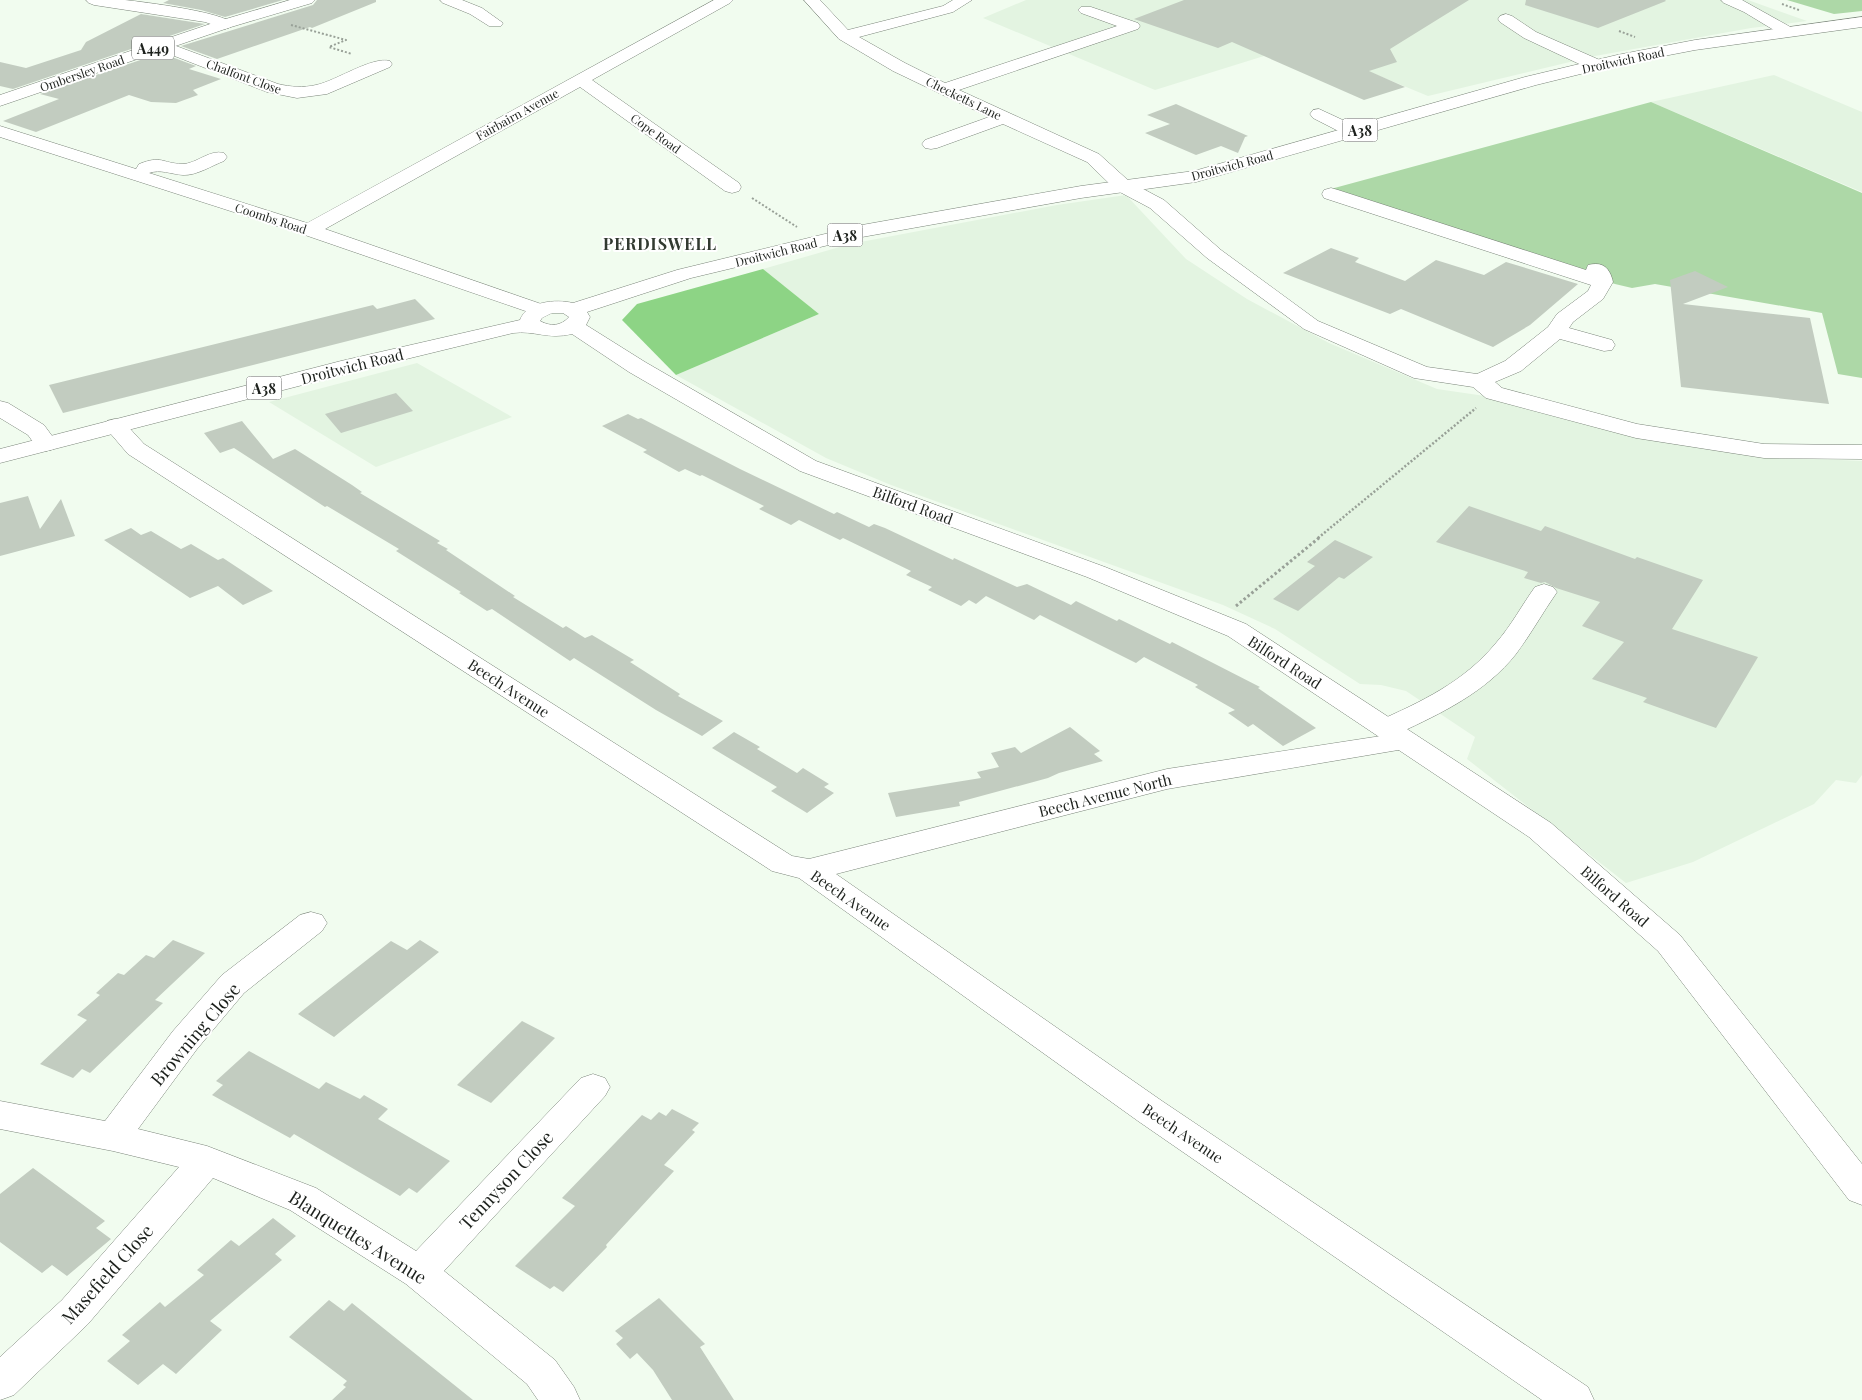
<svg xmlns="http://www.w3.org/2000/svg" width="1862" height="1400" font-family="'Playfair Display',serif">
<rect width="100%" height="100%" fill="#f1fcef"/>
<g fill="#e3f4e1">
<polygon points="1026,0 1748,0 1807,21 1751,28 1595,56 1428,96 1302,44 1155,90 983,18"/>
<polygon points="1774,75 1862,112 1862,192 1651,102"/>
<polygon points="1126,195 1186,259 1247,299 1329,343 1437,389 1485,396 1648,440 1750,456 1862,461 1862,775 1856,783 1836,780 1814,804 1693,862 1626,883 1467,759 1475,737 1406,691 1381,685 1360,684 1275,629 1223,605 891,485 826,458 676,375 819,314 763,269 850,244 1057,205"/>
<polygon points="417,363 512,417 376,467 269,402"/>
</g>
<g fill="#add8a7">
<polygon points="1787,0 1862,0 1862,11 1834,14"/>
<polygon points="1651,102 1862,193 1862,378 1838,374 1822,313 1655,284 1632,288 1615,284 1327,190"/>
</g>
<polygon fill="#8dd485" points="763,269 819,314 676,375 622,320 637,304"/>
<g fill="#c2ccc0">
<polygon points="169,0 283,0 225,17 201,10 163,3"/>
<polygon points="317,0 376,0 376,2 312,28 310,27 217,59 181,46 313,5"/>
<polygon points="1184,0 1469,0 1390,49 1397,62 1369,71 1405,87 1364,100 1232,42 1218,48 1134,19"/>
<polygon points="1526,0 1665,0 1666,1 1598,28 1525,5"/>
<polygon points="141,14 205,24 13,89 0,86 0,62 26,68 81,50 86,42"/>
<polygon points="161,53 196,66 189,69 221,79 193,90 198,95 176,103 151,102 129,95 36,132 3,121 59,99 40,94"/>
<polygon points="1176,104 1248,136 1245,137 1238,153 1221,146 1196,155 1145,133 1170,124 1147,115"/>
<polygon points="1331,248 1359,258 1355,262 1405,281 1436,260 1484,275 1506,262 1578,284 1530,325 1493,347 1401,309 1390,314 1283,273"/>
<polygon points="1695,271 1728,287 1683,304 1810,318 1829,404 1681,387 1670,280"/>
<polygon points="415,299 435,319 63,413 49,385 373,305 377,309"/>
<polygon points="396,393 413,411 341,433 325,414"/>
<polygon points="628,414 638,419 641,418 740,469 834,514 837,512 869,527 874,524 885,528 953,560 954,558 1017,587 1027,584 1071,605 1076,601 1117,621 1119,619 1170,644 1172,642 1260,687 1258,688 1316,728 1283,746 1253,724 1248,727 1228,713 1235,710 1195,687 1198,685 1144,657 1136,663 1040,615 1034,620 986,596 976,604 969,600 961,606 928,590 932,587 906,575 911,571 843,538 840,540 799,520 791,525 759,509 764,506 702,475 700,476 685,469 679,472 643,452 647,450 602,426"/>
<polygon points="242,421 273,459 295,449 352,485 362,492 360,493 440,541 437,543 448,549 446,550 515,596 513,597 563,628 566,626 585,638 592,635 634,660 630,662 680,694 678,696 723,721 702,736 656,710 574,658 570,661 492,609 487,611 459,593 461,592 396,551 399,549 327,506 325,507 234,448 220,453 204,433"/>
<polygon points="28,496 40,529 61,499 75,536 0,556 0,503"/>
<polygon points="1469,506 1541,531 1545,526 1635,559 1637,557 1703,580 1672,629 1758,657 1716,728 1643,702 1647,698 1592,679 1624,642 1582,626 1600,602 1556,588 1545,582 1541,583 1524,578 1528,572 1436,542"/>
<polygon points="131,528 141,535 151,531 181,549 191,544 218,560 223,558 273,591 243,605 218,586 190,598 104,540"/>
<polygon points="1335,540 1373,557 1344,579 1339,577 1298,611 1273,599 1315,566 1307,562"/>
<polygon points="1070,727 1100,751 1094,754 1103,761 1059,773 1048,778 959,802 960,806 896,817 888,793 981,778 977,772 999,767 991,753 1015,747 1021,753"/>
<polygon points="734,732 760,747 757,749 797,773 803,768 829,784 824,787 834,793 807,813 771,791 777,787 712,748"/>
<polygon points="173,940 205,953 155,1000 163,1003 90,1073 82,1069 73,1078 40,1064 87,1020 77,1015 100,995 96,993 118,973 124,975 146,955 154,958"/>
<polygon points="420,940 439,952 334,1037 298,1014 391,941 407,950"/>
<polygon points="522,1021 555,1038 491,1103 457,1085"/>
<polygon points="249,1051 319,1089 326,1082 360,1099 364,1095 388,1109 378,1119 450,1161 417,1193 409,1188 400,1196 294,1134 290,1138 212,1095 223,1085 216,1081"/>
<polygon points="672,1109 699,1123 692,1130 695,1132 664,1165 674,1171 606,1245 607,1247 563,1292 554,1286 550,1289 515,1266 575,1206 562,1198 642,1115 651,1120 659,1112 666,1116"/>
<polygon points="33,1168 105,1221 96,1228 111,1239 67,1276 52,1265 42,1273 0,1242 0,1194"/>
<polygon points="273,1218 296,1236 275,1254 282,1260 210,1321 222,1330 176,1374 163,1364 138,1385 107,1361 130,1341 122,1335 160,1302 165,1307 204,1275 197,1270 231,1240 239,1246"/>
<polygon points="659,1298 705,1344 700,1347 734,1400 672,1400 653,1370 637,1353 630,1359 616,1344 623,1338 615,1331"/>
<polygon points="329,1300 344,1311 352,1303 473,1400 332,1400 346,1387 343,1385 347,1381 289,1337"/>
</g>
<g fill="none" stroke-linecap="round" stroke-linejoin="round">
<g stroke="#7b857a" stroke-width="1">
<g id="minor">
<path d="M86,0C99,0 112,0 125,0C143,2 225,12 233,24L231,27L225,29L205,22L94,5L89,3Z"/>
<polygon points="440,0 462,0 482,8 503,23 501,26 489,26 470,14 443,3"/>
<path d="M714,0H733L730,3L592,80L739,183L741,187L739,191L732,193L725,191L580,87L325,229L547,306L550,310L547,314L540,316L302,234L0,137V126L136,169L139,164C162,155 161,163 182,164C197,164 209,149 224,153L227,157L224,161C213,165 196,176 183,175C170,174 161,169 149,173L307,223Z"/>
<path d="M804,0H820L848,30L943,6L953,0H972L953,12L859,37L905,63L945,83L1117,26L1081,13L1078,10L1081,7H1091L1138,23L1140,26L1138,29L959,90L1099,154L1130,182L1164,200L1221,250L1318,321L1427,367L1477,374L1505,361L1548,327L1557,314L1588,291L1591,285L1324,198L1322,194L1324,190L1331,188L1338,190L1586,270L1588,265C1603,261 1610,268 1613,282L1603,299L1573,322L1569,328L1612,340L1615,345L1612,350L1604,351L1560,339L1521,371L1495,382L1502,388L1637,424L1764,444L1862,445V459L1764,458L1636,438L1486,398L1473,387L1414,378L1304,329L1207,258L1150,208L1116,190L1087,162L1003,124L937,148L931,149L925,148L922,144L925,140L989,117L893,71L839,39Z"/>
<polygon points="1721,0 1742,0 1794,29 1796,32 1794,35 1782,35 1744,12 1724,3"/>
<polygon points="1506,14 1512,16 1536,32 1602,61 1604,65 1602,69 1590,69 1524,38 1500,22 1498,19 1500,16"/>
<path d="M160,40L278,84C291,87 303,88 316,85C336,81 372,56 390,61L392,64L390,67L327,94L297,98L267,92L154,48L152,45L154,42Z"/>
<polygon points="1319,109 1360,128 1363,132 1360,136 1354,137 1348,136 1313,118 1310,114 1313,110"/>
<polygon points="0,401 8,403 44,425 58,444 54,449 46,451 38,449 28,435 0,418"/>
<path d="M115,419L123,421L144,444L792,856L809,859L1167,769L1381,736L1376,734L1372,728L1376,722C1421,702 1464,682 1496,643C1511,626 1522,605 1535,587L1544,584L1553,587L1557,592C1543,612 1531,634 1516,654C1486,692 1442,713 1399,733L1406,732L1416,735L1420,741L1416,747L1167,789L836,874L1162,1101L1588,1387L1594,1400H1542L1138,1121L799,878L772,871L128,454L104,426L107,421Z"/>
<polygon points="311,912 322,915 327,923 322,931 244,993 197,1049 138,1129 207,1146 316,1188 416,1251 581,1078 593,1074 605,1078 610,1087 605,1096 444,1271 555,1360 574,1387 580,1400 538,1400 527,1384 406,1284 290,1210 213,1178 88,1324 14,1395 0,1400 0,1357 62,1300 179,1167 113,1151 0,1129 0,1101 105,1121 173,1031 222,975 300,915"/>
</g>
</g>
<g stroke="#7b857a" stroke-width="1">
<g id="major">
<polygon points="290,0 315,0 312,3 231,27 0,106 0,95 219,21"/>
<path d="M1862,17V27L1695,50L1617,65L1536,85L1196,182L1081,198L862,237L691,278L587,312L590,317L586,325L645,362L816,461L1105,567L1246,624L1551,823L1680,935L1862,1164V1205L1849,1200L1658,951L1529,837L1228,636L1087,577L800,471L629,372L572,334C548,340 534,330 513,333L353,372L0,463V449L341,361L520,320C527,301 556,299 573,303L677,270L862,225L1081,186L1194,171L1525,77L1617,55L1695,40ZM552,313H563L569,317C561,326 551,327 540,321L542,318Z"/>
</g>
</g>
<g stroke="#98a097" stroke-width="2" stroke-dasharray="2 2" stroke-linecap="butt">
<polyline points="1782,4 1799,10"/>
<polyline points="291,25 346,40 329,47 352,54"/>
<polyline points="1619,31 1635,37"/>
<polyline points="752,198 797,227"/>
</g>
<polyline stroke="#98a097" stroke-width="2.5" stroke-dasharray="2 2" stroke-linecap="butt" points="1318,538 1476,408"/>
<polyline stroke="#98a097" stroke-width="3" stroke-dasharray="2.5 2.5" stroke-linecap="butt" points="1236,606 1320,537"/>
<use href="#minor" fill="#fff" fill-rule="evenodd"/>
<use href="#major" fill="#fff" fill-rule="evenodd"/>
</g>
<g text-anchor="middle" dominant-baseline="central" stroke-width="4" stroke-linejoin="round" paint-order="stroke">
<g font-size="12" fill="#1c201c" stroke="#fff">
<text transform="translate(1623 60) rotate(-12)">Droitwich Road</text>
<text transform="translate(82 73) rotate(-19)">Ombersley Road</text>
<text transform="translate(244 76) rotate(20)">Chalfont Close</text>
<text transform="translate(964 98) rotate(26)">Checketts Lane</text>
<text transform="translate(517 114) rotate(-29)">Fairbairn Avenue</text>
<text transform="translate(656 133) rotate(36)">Cope Road</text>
<text transform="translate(1232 165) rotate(-15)">Droitwich Road</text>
<text transform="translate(271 218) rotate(18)">Coombs Road</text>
<text transform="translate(776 252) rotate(-14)">Droitwich Road</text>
</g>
<g fill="#fff" stroke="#606360" stroke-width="1">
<rect x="132" y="36.5" width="42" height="23" rx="4"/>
<rect x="1342.5" y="118.5" width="35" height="23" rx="4"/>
<rect x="827.5" y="223.5" width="35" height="23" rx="4"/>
<rect x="246.5" y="376.5" width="35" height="23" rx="4"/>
</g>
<g font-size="14" font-weight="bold" fill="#1c201c">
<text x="153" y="48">A449</text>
<text x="1360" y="130">A38</text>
<text x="845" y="235">A38</text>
<text x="264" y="388">A38</text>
</g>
<g font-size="15" fill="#1c201c" stroke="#fff">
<text transform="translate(352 366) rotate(-14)">Droitwich Road</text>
<text transform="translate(913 505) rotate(20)">Bilford Road</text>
<text transform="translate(1285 662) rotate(33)">Bilford Road</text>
<text transform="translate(509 688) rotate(33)">Beech Avenue</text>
<text transform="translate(1105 795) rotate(-14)">Beech Avenue North</text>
<text transform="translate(1615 896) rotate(41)">Bilford Road</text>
<text transform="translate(851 900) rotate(35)">Beech Avenue</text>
<text transform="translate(1183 1133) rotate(34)">Beech Avenue</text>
</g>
<g font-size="16" font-weight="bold" letter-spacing="1" fill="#313a30" stroke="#fff">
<text x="660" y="243">PERDISWELL</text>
</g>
<g font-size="18" fill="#1c201c" stroke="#fff">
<text transform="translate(195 1034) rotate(-50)">Browning Close</text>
<text transform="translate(506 1180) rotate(-47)">Tennyson Close</text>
<text transform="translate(358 1237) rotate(32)">Blanquettes Avenue</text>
<text transform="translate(107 1274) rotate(-48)">Masefield Close</text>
</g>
</g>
</svg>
